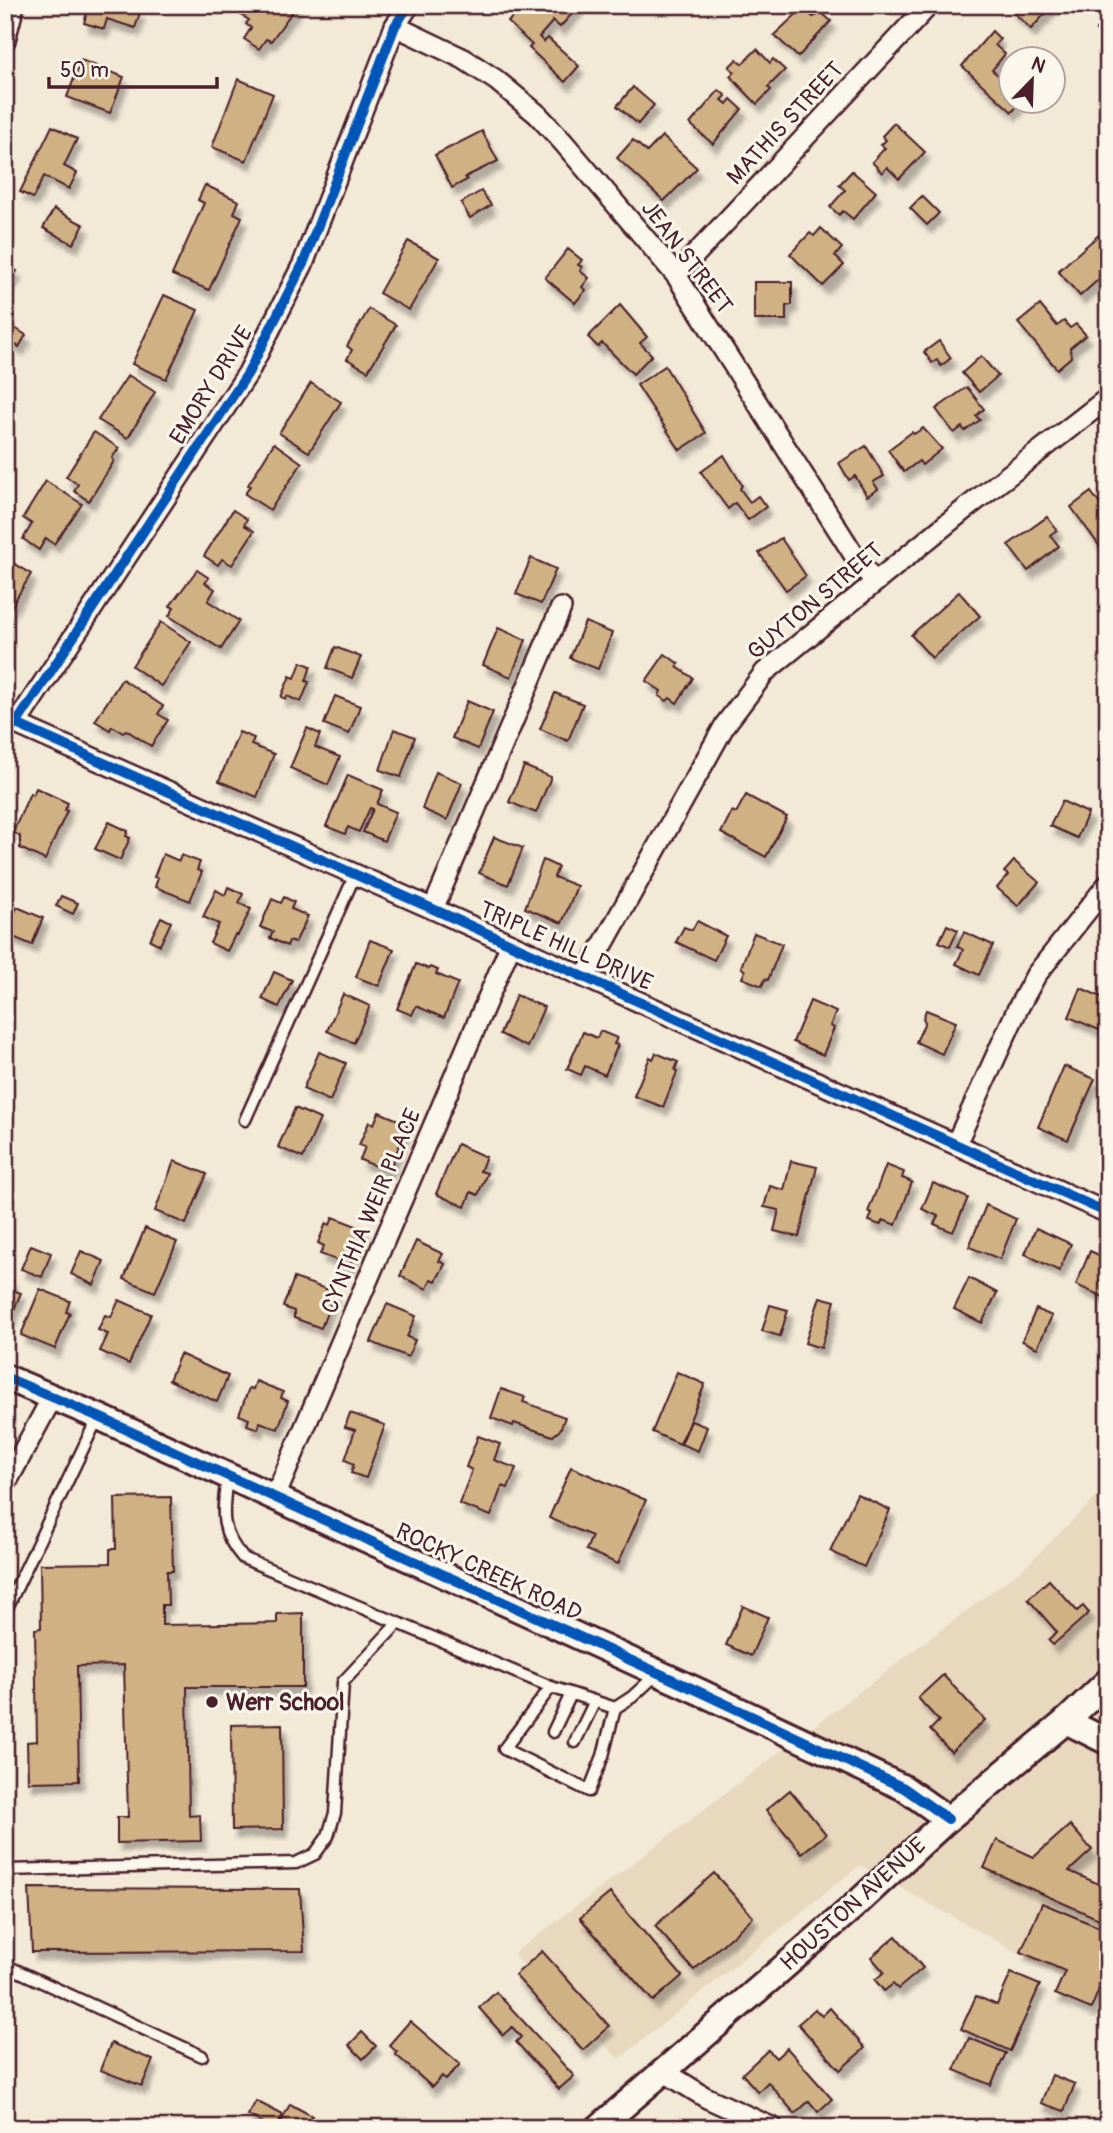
<svg xmlns="http://www.w3.org/2000/svg" width="1113" height="2133" font-family="Pangolin,sans-serif">
<defs>
<filter id="shadow"><feDropShadow dx="4.5" dy="8" stdDeviation="2" flood-color="#0004"/></filter>
</defs>
<rect width="100%" height="100%" fill="#f2e9d7"/>
<filter id="ink" filterUnits="userSpaceOnUse"><feTurbulence type="fractalNoise" baseFrequency=".0143" numOctaves="2"/><feDisplacementMap in="SourceGraphic" scale="14" xChannelSelector="R" yChannelSelector="G"/><feConvolveMatrix kernelMatrix="1 2 1 2 8 2 1 2 1" color-interpolation-filters="sRGB"/></filter>
<g filter="url(#ink)">
<polygon fill="#e8d8be" points="1108,1486 1108,1990 1101,1999 860,1865 619,2059 513,1954 1027,1565"/>
<g fill="#d0b184" stroke="#4a1f2b" stroke-width="2" filter="url(#shadow)">
<polygon points="89,5 114,5 140,13 135,28 107,19 104,29 84,23"/>
<polygon points="247,5 297,5 271,41 266,39 259,49 244,39 251,28 246,24 249,20 241,15"/>
<polygon points="515,5 580,5 560,27 553,21 539,37 544,42 548,38 579,66 565,82 529,48 532,45 508,22 516,13 511,9"/>
<polygon points="1014,5 1053,5 1031,29 1010,9"/>
<polygon points="803,8 813,17 822,13 831,21 798,57 774,35"/>
<polygon points="1108,12 1108,38 1096,30"/>
<polygon points="992,31 1000,39 995,45 1005,54 992,70 1006,82 1009,79 1012,82 1012,102 1021,102 1012,112 962,66"/>
<polygon points="757,49 770,63 773,59 785,70 768,87 771,90 757,104 730,76 735,72 729,67 737,59 742,64"/>
<polygon points="81,60 124,77 110,113 67,97"/>
<polygon points="238,79 273,94 246,161 212,147"/>
<polygon points="633,87 654,105 638,124 617,106"/>
<polygon points="719,90 726,96 722,100 727,104 731,99 742,109 713,144 690,124"/>
<polygon points="894,123 925,152 899,179 887,167 882,173 872,162 885,148 881,145 886,140 882,136"/>
<polygon points="52,126 77,139 64,166 77,173 69,189 44,176 33,198 20,192"/>
<polygon points="482,131 498,161 465,177 467,180 452,188 435,155"/>
<polygon points="662,136 697,168 664,201 617,158 633,140 647,152"/>
<polygon points="852,171 876,192 853,219 843,211 839,215 830,207 845,190 839,185"/>
<polygon points="205,185 239,201 234,213 242,217 209,290 172,275 204,203 198,200"/>
<polygon points="481,191 491,205 470,218 461,203"/>
<polygon points="922,196 939,213 927,225 910,208"/>
<polygon points="54,209 84,225 73,244 43,228"/>
<polygon points="821,228 842,248 835,256 844,265 823,286 790,254 810,233 814,236"/>
<polygon points="1102,232 1108,238 1108,271 1080,296 1058,271"/>
<polygon points="408,241 439,258 409,310 379,293"/>
<polygon points="568,249 582,260 578,265 582,267 580,271 589,278 582,287 586,290 575,303 545,278"/>
<polygon points="5,264 17,271 8,284 5,283"/>
<polygon points="754,282 792,282 792,305 786,306 786,320 754,320"/>
<polygon points="164,295 198,310 166,379 132,364"/>
<polygon points="620,305 647,337 640,343 652,355 633,374 602,343 598,347 588,337"/>
<polygon points="1040,305 1057,326 1064,321 1070,328 1076,324 1086,335 1070,348 1071,357 1057,369 1018,323"/>
<polygon points="369,309 396,325 368,371 347,359 352,350 347,346"/>
<polygon points="7,323 26,335 19,347 5,338"/>
<polygon points="939,341 951,358 941,366 937,360 932,363 924,352"/>
<polygon points="981,356 998,376 979,392 962,373"/>
<polygon points="665,366 706,433 680,450 637,385"/>
<polygon points="128,375 155,392 128,438 98,420"/>
<polygon points="311,383 341,402 309,452 279,433"/>
<polygon points="967,387 984,409 976,416 980,420 965,431 962,427 954,433 936,409"/>
<polygon points="923,428 942,449 922,465 919,461 904,472 888,450 912,432 914,434"/>
<polygon points="94,432 119,448 112,458 114,461 89,501 74,491 78,484 66,477"/>
<polygon points="274,443 302,463 270,510 245,494 250,486 248,485"/>
<polygon points="866,446 884,476 873,482 878,489 867,496 855,476 849,480 839,463"/>
<polygon points="724,455 742,485 740,489 750,502 758,496 766,507 748,520 735,503 728,509 701,472"/>
<polygon points="46,481 82,504 54,544 46,538 39,550 23,539 32,524 23,518"/>
<polygon points="1091,492 1108,515 1108,543 1101,548 1071,507"/>
<polygon points="233,510 247,519 244,525 254,531 232,565 222,559 218,565 204,556"/>
<polygon points="1047,517 1057,530 1050,535 1059,546 1028,571 1008,545"/>
<polygon points="781,538 806,576 786,590 759,553"/>
<polygon points="531,558 556,569 541,604 516,594"/>
<polygon points="8,560 31,574 5,617 5,564"/>
<polygon points="197,570 209,578 205,583 215,589 208,601 239,621 221,649 169,616 174,608 170,606"/>
<polygon points="959,592 980,616 932,658 911,635"/>
<polygon points="161,622 191,642 161,686 132,666"/>
<polygon points="585,622 612,633 598,669 570,658"/>
<polygon points="498,628 526,640 511,677 483,665"/>
<polygon points="335,647 361,657 352,678 327,668"/>
<polygon points="665,654 679,664 677,667 693,678 677,703 670,698 667,701 659,696 661,691 646,681"/>
<polygon points="301,662 311,666 306,681 309,682 301,702 287,696 286,699 281,697 290,676 295,678"/>
<polygon points="122,679 163,706 158,714 168,720 151,746 126,730 123,732 112,726 110,730 95,721"/>
<polygon points="555,693 583,704 568,741 540,729"/>
<polygon points="335,696 360,706 349,734 324,724"/>
<polygon points="467,701 493,712 478,749 452,738"/>
<polygon points="307,728 320,734 315,747 340,757 328,785 290,768"/>
<polygon points="394,729 415,737 401,777 380,770"/>
<polygon points="239,732 254,738 251,745 274,754 257,797 219,781"/>
<polygon points="1108,739 1108,766 1098,762"/>
<polygon points="524,766 551,777 536,813 509,802"/>
<polygon points="436,772 462,783 447,820 422,809"/>
<polygon points="348,775 383,790 377,804 396,812 384,841 363,832 373,809 370,808 359,832 348,827 345,834 326,826"/>
<polygon points="36,788 68,803 65,810 67,811 45,860 20,848 20,836 13,832 30,793 33,795"/>
<polygon points="746,795 787,817 766,857 721,833 732,811 736,813"/>
<polygon points="1062,801 1088,813 1077,838 1050,826"/>
<polygon points="109,822 128,831 126,836 130,838 120,860 95,849"/>
<polygon points="494,837 523,848 508,885 479,873"/>
<polygon points="163,854 179,861 181,855 200,862 197,870 202,872 190,901 155,887 158,878 154,877"/>
<polygon points="543,860 558,867 554,877 577,886 562,923 525,908"/>
<polygon points="1014,861 1039,882 1018,906 997,888 1008,875 1004,872"/>
<polygon points="228,887 243,894 239,903 251,909 238,935 235,935 227,951 210,943 219,924 203,917 216,890 225,895"/>
<polygon points="61,896 78,903 73,914 56,906"/>
<polygon points="284,897 294,902 291,909 308,916 295,943 289,941 287,946 270,938 273,932 260,927 272,899 281,903"/>
<polygon points="17,907 43,918 32,945 6,934"/>
<polygon points="161,917 171,922 160,945 150,940"/>
<polygon points="697,921 726,936 714,960 676,942 684,927 692,930"/>
<polygon points="947,925 958,930 950,947 939,942"/>
<polygon points="964,932 993,945 979,975 956,964 963,950 957,946"/>
<polygon points="754,933 782,944 768,980 765,979 762,986 742,978 745,971 741,967"/>
<polygon points="370,940 394,949 379,986 356,977"/>
<polygon points="416,964 429,969 430,967 438,970 436,974 458,983 444,1018 416,1006 412,1015 397,1009"/>
<polygon points="274,972 292,980 279,1007 262,999"/>
<polygon points="1081,988 1108,1000 1102,1015 1105,1018 1099,1030 1069,1017"/>
<polygon points="343,994 370,1006 354,1043 327,1031"/>
<polygon points="516,995 544,1007 527,1047 500,1034"/>
<polygon points="810,1001 836,1012 830,1026 834,1028 823,1055 793,1042"/>
<polygon points="926,1010 956,1022 942,1054 916,1042 925,1022 923,1018"/>
<polygon points="600,1031 617,1038 614,1044 618,1045 605,1075 585,1066 581,1075 567,1069 583,1032 597,1038"/>
<polygon points="319,1052 346,1063 330,1101 303,1089"/>
<polygon points="656,1053 678,1062 675,1070 677,1072 663,1107 634,1096 650,1057 653,1059"/>
<polygon points="1064,1066 1095,1079 1068,1140 1038,1127"/>
<polygon points="295,1108 320,1119 303,1158 278,1147"/>
<polygon points="379,1112 408,1124 389,1171 360,1160 365,1147 359,1145 369,1122 374,1124"/>
<polygon points="457,1144 486,1157 480,1171 487,1173 478,1195 471,1192 465,1207 436,1194"/>
<polygon points="174,1161 207,1174 186,1224 155,1211"/>
<polygon points="791,1161 817,1167 799,1237 774,1231 779,1210 764,1207 770,1186 784,1190"/>
<polygon points="886,1165 904,1172 902,1178 912,1182 896,1225 883,1220 880,1225 869,1221 872,1213 868,1212"/>
<polygon points="933,1183 968,1198 953,1232 934,1224 938,1216 922,1209"/>
<polygon points="986,1205 1016,1219 1000,1259 969,1247"/>
<polygon points="333,1217 364,1229 350,1265 320,1254 324,1246 318,1243 326,1223 330,1225"/>
<polygon points="145,1228 177,1242 155,1292 124,1279"/>
<polygon points="1036,1228 1071,1244 1059,1271 1025,1254"/>
<polygon points="416,1241 443,1254 439,1261 445,1264 436,1281 431,1279 427,1289 400,1276"/>
<polygon points="31,1245 51,1253 42,1277 21,1269"/>
<polygon points="81,1251 104,1261 94,1285 71,1274"/>
<polygon points="1090,1251 1108,1259 1108,1299 1076,1285"/>
<polygon points="5,1277 13,1280 10,1289 21,1293 9,1321 5,1320"/>
<polygon points="294,1278 335,1292 321,1328 294,1318 294,1311 283,1307"/>
<polygon points="969,1278 997,1293 982,1323 954,1309"/>
<polygon points="40,1289 70,1301 66,1312 70,1313 55,1349 21,1335"/>
<polygon points="820,1297 835,1301 821,1348 805,1343"/>
<polygon points="119,1300 151,1314 129,1364 100,1351 108,1334 98,1330 105,1315 111,1317"/>
<polygon points="387,1304 416,1316 407,1337 415,1340 408,1357 371,1342"/>
<polygon points="770,1305 788,1310 780,1336 762,1331"/>
<polygon points="1036,1309 1052,1316 1037,1348 1022,1341"/>
<polygon points="180,1354 228,1376 217,1402 169,1380"/>
<polygon points="677,1372 705,1384 680,1444 652,1432"/>
<polygon points="256,1381 283,1392 281,1398 288,1401 278,1429 260,1422 258,1429 247,1425 249,1419 239,1415 249,1388 253,1389"/>
<polygon points="501,1389 525,1397 523,1402 565,1417 560,1430 553,1436 514,1423 513,1426 491,1418"/>
<polygon points="350,1413 385,1425 366,1478 351,1473 354,1464 345,1460 355,1430 345,1427"/>
<polygon points="691,1421 707,1427 698,1451 681,1444"/>
<polygon points="478,1436 500,1444 494,1460 516,1468 508,1488 502,1486 491,1516 459,1504 472,1470 466,1467"/>
<polygon points="571,1467 646,1500 618,1564 586,1550 592,1536 549,1518"/>
<polygon points="857,1494 890,1510 864,1567 830,1551"/>
<polygon points="171,1497 173,1571 167,1571 168,1605 162,1605 162,1625 277,1623 277,1614 303,1613 303,1687 187,1687 189,1816 200,1815 201,1841 117,1843 117,1817 128,1817 124,1665 77,1666 79,1781 28,1782 27,1742 37,1741 35,1629 41,1628 40,1564 110,1563 110,1549 116,1549 115,1498"/>
<polygon points="1049,1580 1077,1611 1083,1606 1089,1613 1053,1645 1048,1640 1057,1632 1028,1599"/>
<polygon points="743,1606 768,1617 751,1656 726,1645"/>
<polygon points="943,1675 985,1720 951,1752 930,1730 939,1721 918,1698"/>
<polygon points="282,1724 283,1829 232,1830 231,1725"/>
<polygon points="790,1790 826,1834 802,1853 766,1810"/>
<polygon points="1070,1825 1092,1850 1069,1871 1108,1888 1108,1923 984,1868 997,1840 1034,1857"/>
<polygon points="714,1873 753,1917 694,1970 655,1926"/>
<polygon points="29,1888 300,1889 304,1951 32,1952"/>
<polygon points="610,1893 682,1976 653,2001 580,1918"/>
<polygon points="1042,1903 1108,1931 1108,1987 1101,1984 1091,2009 1055,1994 1065,1971 1021,1952"/>
<polygon points="896,1936 923,1968 898,1989 893,1984 884,1991 875,1980 884,1972 871,1957"/>
<polygon points="542,1951 609,2026 583,2050 515,1975"/>
<polygon points="1011,1973 1040,1985 1010,2051 961,2029 976,1996 997,2005"/>
<polygon points="496,1992 574,2076 559,2089 516,2042 521,2037 512,2027 503,2035 479,2008"/>
<polygon points="830,2008 865,2048 840,2070 798,2024 815,2009 822,2016"/>
<polygon points="410,2021 460,2064 446,2080 442,2076 432,2087 395,2054 397,2052 389,2045"/>
<polygon points="362,2032 376,2046 363,2059 349,2045"/>
<polygon points="969,2038 1006,2053 991,2085 954,2070"/>
<polygon points="111,2043 153,2060 142,2086 100,2070"/>
<polygon points="787,2048 832,2099 818,2112 809,2101 795,2114 768,2082 758,2092 742,2074 768,2050 776,2058"/>
<polygon points="1052,2075 1075,2084 1064,2111 1041,2103"/>
<polygon points="256,2101 283,2115 276,2128 271,2128 248,2115"/>
<polygon points="290,2104 312,2116 306,2128 278,2128"/>
</g>
<g fill="none" stroke-linecap="round" stroke-linejoin="round">
<g stroke="#4a1f2b" stroke-width="15">
<g id="service">
<polyline points="245,1120 355,875"/>
<path d="M227,1476C223,1510 218,1530 243,1558L551,1687"/>
<polyline points="5,1612 98,1417"/>
<polyline points="615,1708 603,1756 589,1791 504,1749 551,1687 615,1708 632,1697 658,1673"/>
<polyline points="553,1732 571,1694"/>
<polyline points="575,1742 594,1703"/>
<polyline points="5,1870 296,1863 315,1854 328,1836 335,1813 343,1682 398,1623"/>
<polyline points="5,1965 202,2056"/>
</g>
</g>
<g stroke="#4a1f2b" stroke-width="24">
<g id="minor">
<polyline points="395,26 464,59 496,80 537,114 563,142 676,275 856,558 875,582"/>
<polyline points="5,40 14,5"/>
<polyline points="676,275 929,5"/>
<polyline points="5,719 433,909 1108,1213"/>
<polyline points="16,724 248,373 303,264 395,26 409,5"/>
<polyline points="433,909 561,608"/>
<polyline points="585,977 725,725 765,672 965,509 1108,398"/>
<polyline points="956,1144 1017,1010 1036,975 1108,884"/>
<polyline points="5,1485 53,1396"/>
<polyline points="275,1497 511,944"/>
<polyline points="663,2071 705,2097 773,2128"/>
</g>
</g>
<g stroke="#4a1f2b" stroke-width="30">
<g id="tertiary">
<polyline points="5,1377 99,1417 700,1692 904,1788 948,1819"/>
<polyline points="1066,1721 1108,1742"/>
<polyline points="598,2128 853,1907 948,1819 1066,1721 1108,1681"/>
</g>
</g>
<use href="#service" stroke="#fbf7ec" stroke-width="10"/>
<use href="#minor" stroke="#fbf7ec" stroke-width="19"/>
<use href="#tertiary" stroke="#fbf7ec" stroke-width="24"/>
<g stroke="#fbf7ec" stroke-width="15">
<g id="cycleway">
<polyline points="5,719 433,909 1108,1213"/>
<polyline points="16,724 248,373 303,264 395,26 409,5"/>
<polyline points="5,1377 99,1417 700,1692 904,1788 948,1819"/>
</g>
</g>
<use href="#cycleway" stroke="#0057b8" stroke-width="10"/>
</g>
</g>
<circle fill="#4a1f2b" stroke="#fbf7ec" stroke-width="2.5" cx="212" cy="1702" r="7"/>
<g text-anchor="middle" dominant-baseline="central" stroke-width="6" stroke-linejoin="round" paint-order="stroke">
<g font-size="23" fill="#4a1f2b" stroke="#fbf7ec">
<text transform="translate(785 123) rotate(-47)">MATHIS STREET</text>
<text transform="translate(687 257) rotate(53)">JEAN STREET</text>
<text transform="translate(211 385) rotate(-58)">EMORY DRIVE</text>
<text transform="translate(815 601) rotate(-40)">GUYTON STREET</text>
<text transform="translate(566 946) rotate(24)">TRIPLE HILL DRIVE</text>
<text transform="translate(371 1211) rotate(-67)">CYNTHIA WEIR PLACE</text>
<text transform="translate(489 1572) rotate(25)">ROCKY CREEK ROAD</text>
<text transform="translate(853 1904) rotate(-42)">HOUSTON AVENUE</text>
</g>
<g font-size="23" font-weight="bold" fill="#4a1f2b" stroke="#fbf7ec" text-anchor="start">
<text x="226" y="1702">Werr School</text>
</g>
</g>
<rect width="1113" height="2133" fill="none" stroke="#fbf7ec" stroke-width="28"/>
<rect x="14" y="14" width="1085" height="2105" fill="none" stroke="#4a1f2b" stroke-width="2.5" filter="url(#ink)"/>
<g transform="translate(1032 80) rotate(23)"><circle r="33" fill="#fbf7ec" stroke="#b4a19f" stroke-width="2"/>
<path d="M0-5L12 26L0 18L-12 26Z" fill="#4a1f2b"/>
<text y="-10" font-size="19" font-weight="bold" text-anchor="middle" fill="#4a1f2b">N</text>
</g>
<path d="M49 77v10h168v-10" fill="none" stroke="#4a1f2b" stroke-width="3.5"/>
<text x="60" y="77" font-size="21" fill="#4a1f2b" stroke="#fbf7ec" stroke-width="5" paint-order="stroke">50 m</text>
</svg>
